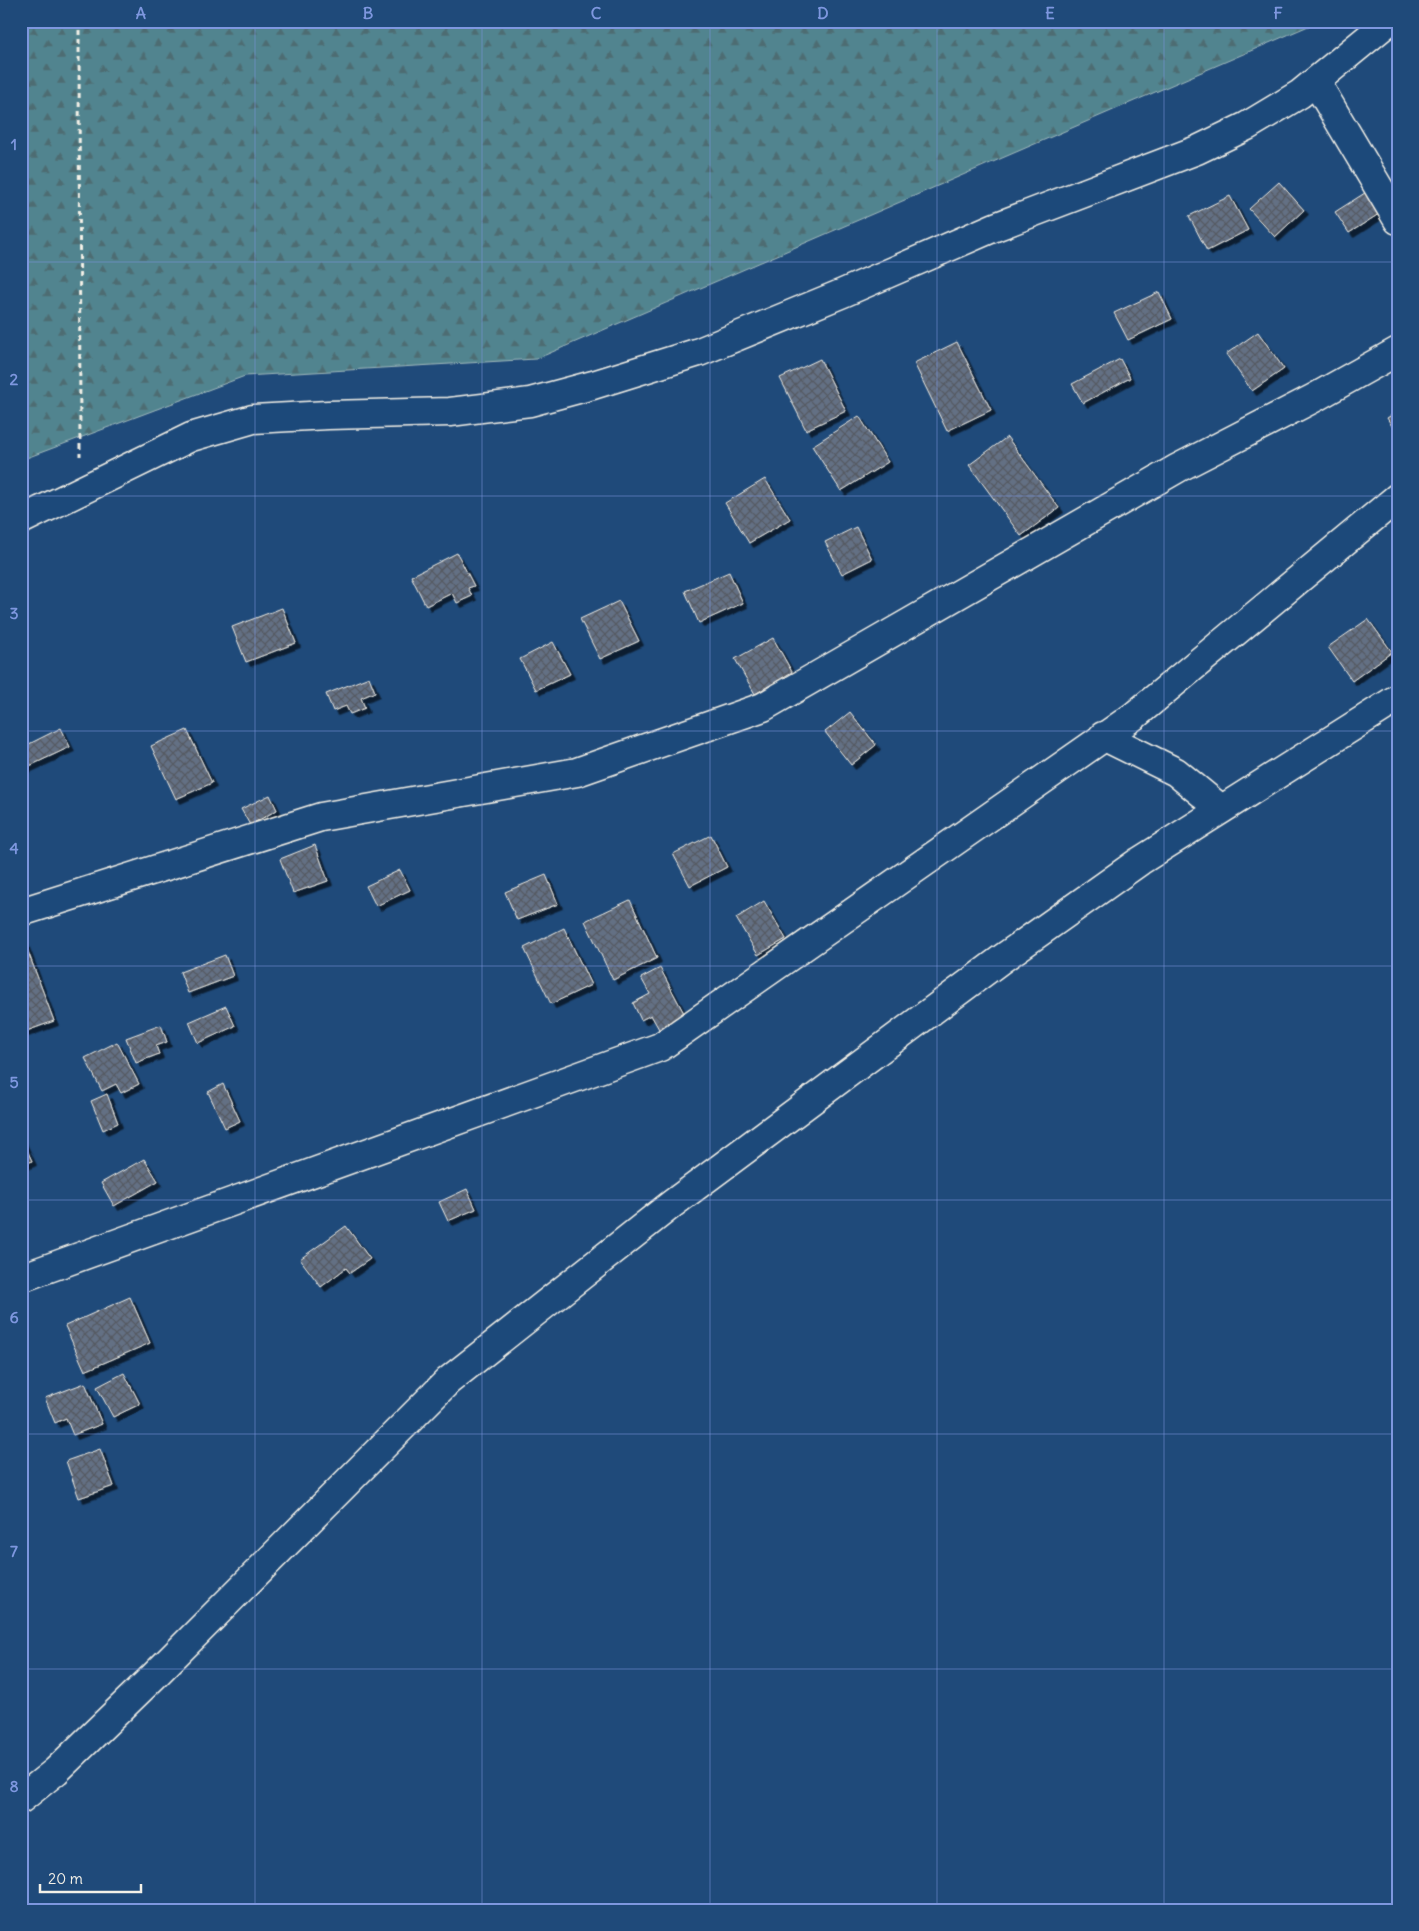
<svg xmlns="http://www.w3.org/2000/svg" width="1419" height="1931" font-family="Delius,sans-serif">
<defs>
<pattern id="forest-firs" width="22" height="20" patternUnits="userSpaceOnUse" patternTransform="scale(1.25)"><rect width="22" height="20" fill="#51848f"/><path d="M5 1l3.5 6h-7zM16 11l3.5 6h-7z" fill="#4e6c72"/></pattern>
<pattern id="building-cross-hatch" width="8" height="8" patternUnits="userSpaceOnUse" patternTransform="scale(1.25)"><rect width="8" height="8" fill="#646f84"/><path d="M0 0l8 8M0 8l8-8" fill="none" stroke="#555a62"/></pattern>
<filter id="shadow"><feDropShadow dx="4.5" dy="4.5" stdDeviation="0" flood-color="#0009"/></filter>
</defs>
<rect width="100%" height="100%" fill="#1f4a7a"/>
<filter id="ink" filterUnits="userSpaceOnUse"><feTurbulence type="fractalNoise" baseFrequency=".02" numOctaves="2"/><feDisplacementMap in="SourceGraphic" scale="10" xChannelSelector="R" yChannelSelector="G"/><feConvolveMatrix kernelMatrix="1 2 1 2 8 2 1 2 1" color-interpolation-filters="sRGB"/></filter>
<g filter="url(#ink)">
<polygon fill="url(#forest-firs)" stroke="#a2babc" points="21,21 1320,21 536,359 245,376 21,460"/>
<g fill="url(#building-cross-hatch)" stroke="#f4f1e8" filter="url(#shadow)">
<polygon points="1279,182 1304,210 1275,237 1249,209"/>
<polygon points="1368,191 1382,212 1349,233 1335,212"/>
<polygon points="1230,196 1248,230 1207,251 1189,216"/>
<polygon points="1159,292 1172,319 1128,340 1114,313"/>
<polygon points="1258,332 1284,369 1252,391 1226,354"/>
<polygon points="957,342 991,410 947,431 914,363"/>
<polygon points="820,359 846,411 806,430 780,378"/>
<polygon points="1120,359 1130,378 1083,403 1072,384"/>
<polygon points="1398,411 1398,436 1387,418"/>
<polygon points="859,416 888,462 841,491 812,446"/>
<polygon points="1007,437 1059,508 1021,536 969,465"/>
<polygon points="765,479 790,519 749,543 725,503"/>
<polygon points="856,527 872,559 842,574 825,542"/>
<polygon points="457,553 474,586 468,588 472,596 457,603 452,593 426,606 411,576"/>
<polygon points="729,572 743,603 699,623 685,591"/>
<polygon points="619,601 639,641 600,659 580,619"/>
<polygon points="282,608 296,643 246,662 232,627"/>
<polygon points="1368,619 1392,652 1352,681 1328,647"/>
<polygon points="773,638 792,672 755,694 735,659"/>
<polygon points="553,642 570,674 536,690 520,659"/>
<polygon points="369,677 375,692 361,698 365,708 350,714 346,706 333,711 326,694"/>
<polygon points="850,712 876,745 851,765 825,732"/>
<polygon points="61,728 70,747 23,769 21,765 21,748"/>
<polygon points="187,730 212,783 176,799 151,746"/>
<polygon points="270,795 277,810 250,825 241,809"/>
<polygon points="711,835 727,867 690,886 673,854"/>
<polygon points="315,845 328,881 293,893 280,859"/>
<polygon points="400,870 410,890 376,906 366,886"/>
<polygon points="546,875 558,904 517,920 505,892"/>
<polygon points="630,900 657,958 613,980 585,921"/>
<polygon points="764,901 786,939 758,955 736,918"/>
<polygon points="564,928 591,985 551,1004 524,948"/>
<polygon points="21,941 24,941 54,1021 21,1033"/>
<polygon points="225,955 233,976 188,993 180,972"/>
<polygon points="660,968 686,1017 660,1031 651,1015 641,1020 633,1003 650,994 641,978"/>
<polygon points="226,1006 235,1026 198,1043 189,1022"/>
<polygon points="161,1025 167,1042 156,1046 159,1054 136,1063 126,1038"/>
<polygon points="117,1042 139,1084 121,1093 116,1084 102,1091 85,1058"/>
<polygon points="223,1084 240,1121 225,1128 208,1092"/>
<polygon points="107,1094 118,1123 103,1130 91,1101"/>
<polygon points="21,1137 32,1161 21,1166"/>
<polygon points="144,1159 158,1181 114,1206 101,1183"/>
<polygon points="467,1189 476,1209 448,1221 439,1202"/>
<polygon points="346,1226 370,1259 350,1273 346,1268 321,1287 300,1259"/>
<polygon points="130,1297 150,1343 85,1371 65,1326"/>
<polygon points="124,1373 140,1404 113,1417 97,1387"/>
<polygon points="85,1383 102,1424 73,1435 66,1418 55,1423 45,1398"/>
<polygon points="100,1449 114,1486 79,1498 66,1461"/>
</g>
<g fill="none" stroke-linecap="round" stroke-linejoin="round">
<g stroke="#f4f1e8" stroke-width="31">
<g id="street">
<polyline points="1316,82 1398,220"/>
<polyline points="21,520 191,437 253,419 328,415 450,412 530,402 593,385 699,352 843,293 995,227 1197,150 1247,126 1300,94 1389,21"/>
<polyline points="1103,736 1176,772 1221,809"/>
<polyline points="21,912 321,817 577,772 763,707 1178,468 1314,398 1398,351"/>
<polyline points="21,1278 660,1047 1134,716 1398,497"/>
<polyline points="21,1799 56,1771 153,1677 448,1381 672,1204 1003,958 1140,861 1398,698"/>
</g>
</g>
<polyline stroke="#f4f1e8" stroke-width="3" stroke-dasharray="5 4" stroke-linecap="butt" points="79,21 80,456"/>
<use href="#street" stroke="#1f4a7a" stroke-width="28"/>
</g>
</g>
<path fill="none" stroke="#7e97df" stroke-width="1" stroke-opacity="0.55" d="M255,21V1910M482,21V1910M710,21V1910M937,21V1910M1164,21V1910M21,262H1398M21,496H1398M21,731H1398M21,966H1398M21,1200H1398M21,1434H1398M21,1669H1398"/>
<rect width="1419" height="1931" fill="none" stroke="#1f4a7a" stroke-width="55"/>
<path d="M40 1884v8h101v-8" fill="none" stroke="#f4f1e8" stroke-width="2.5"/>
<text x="48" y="1884" font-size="15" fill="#f4f1e8" stroke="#1f4a7a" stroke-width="4" paint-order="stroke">20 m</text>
<rect x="28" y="28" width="1364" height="1876" fill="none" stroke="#7e97df" stroke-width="2"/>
<g font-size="16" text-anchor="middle" font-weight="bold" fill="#7e97df">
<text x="141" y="19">A</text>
<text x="368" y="19">B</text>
<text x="596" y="19">C</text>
<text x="823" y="19">D</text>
<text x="1050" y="19">E</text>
<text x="1278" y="19">F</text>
<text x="14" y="150">1</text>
<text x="14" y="385">2</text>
<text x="14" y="619">3</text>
<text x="14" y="854">4</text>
<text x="14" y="1088">5</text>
<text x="14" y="1323">6</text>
<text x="14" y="1557">7</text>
<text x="14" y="1792">8</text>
</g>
</svg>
